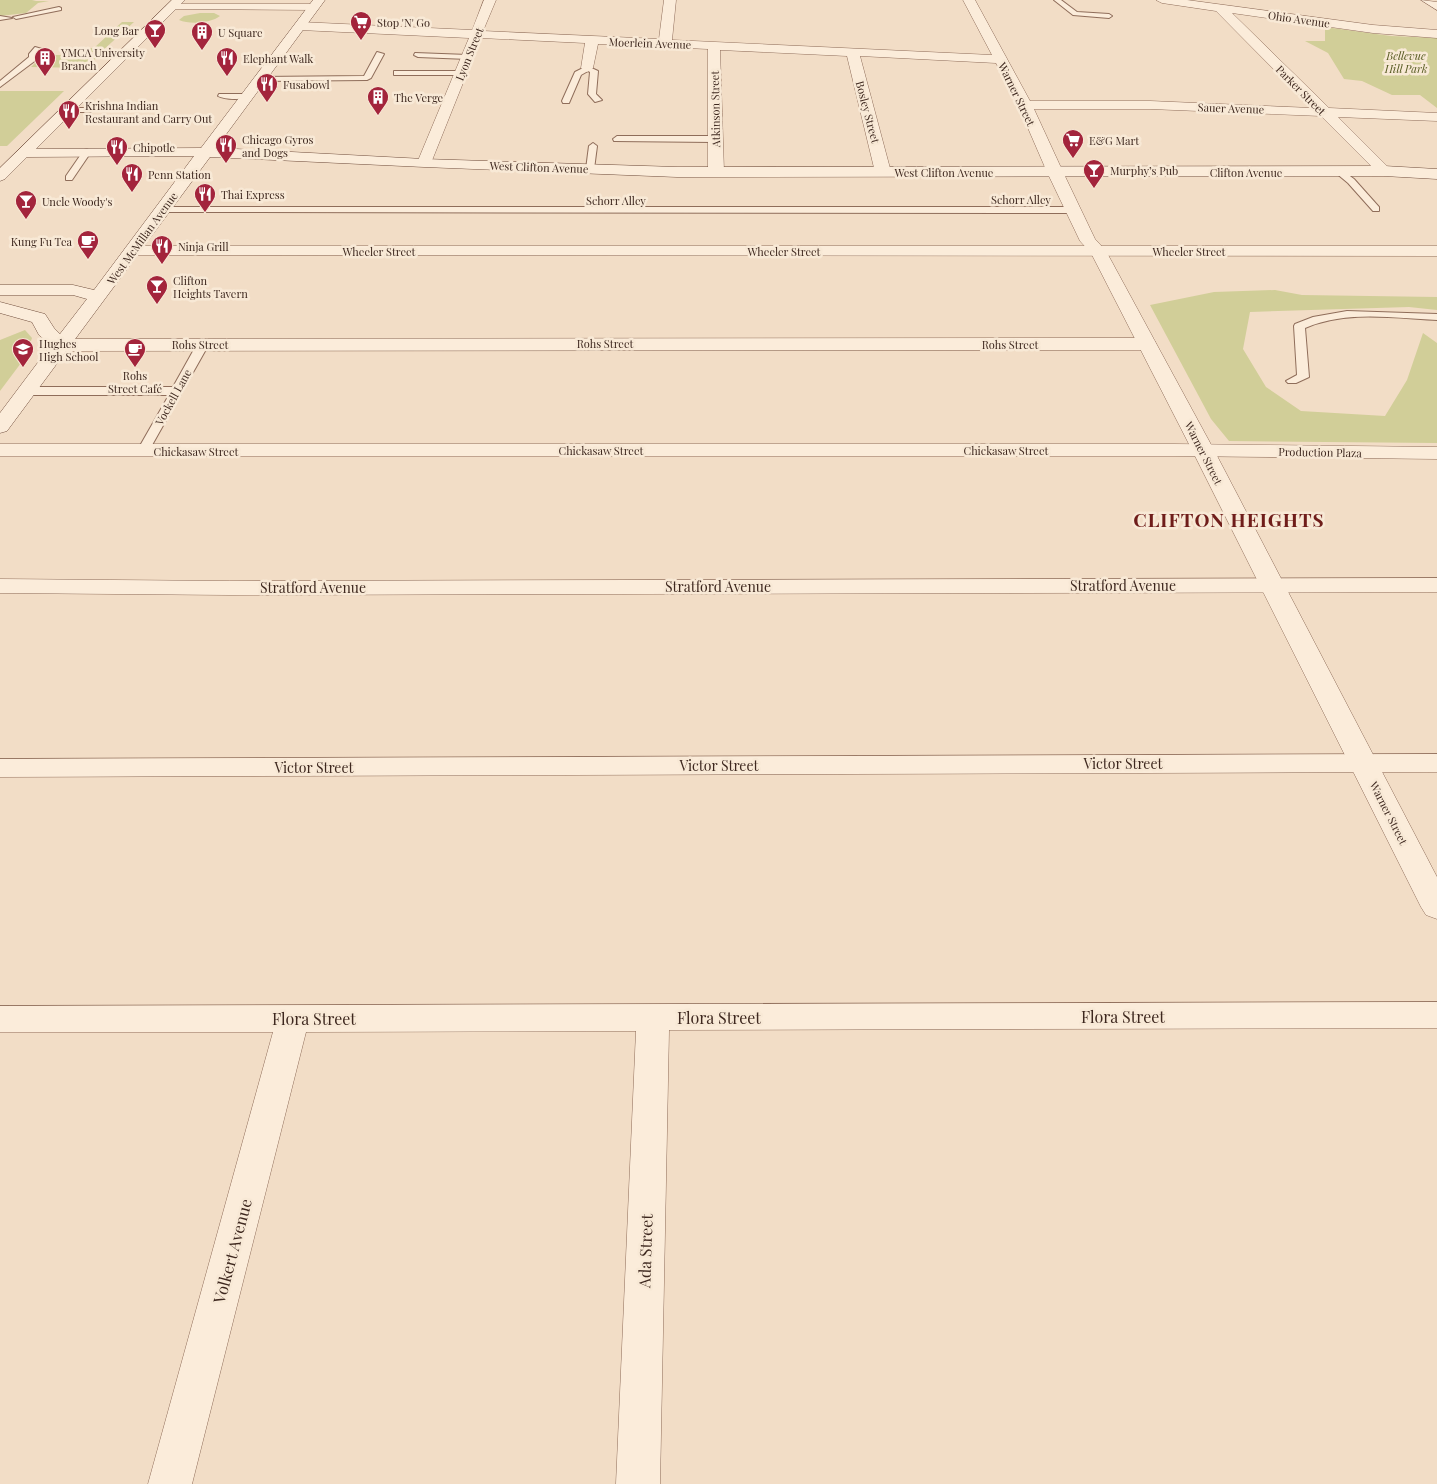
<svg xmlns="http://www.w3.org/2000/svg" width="1437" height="1484" font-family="'Playfair Display',serif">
<rect width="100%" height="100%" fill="#f2ddc6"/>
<g fill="#d1ce98">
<polygon points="0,0 36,0 32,1 49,1 38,3 26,13 0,16"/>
<path d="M200,13H214L220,16C211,23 190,25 179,20L184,16Z"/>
<polygon points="122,22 134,22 101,52 78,52 82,48 94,48"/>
<polygon points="1325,27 1391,36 1437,38 1437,108 1420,95 1392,95 1362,81 1344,79 1328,53 1305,41 1325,41"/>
<polygon points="51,55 99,55 86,68 31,67 39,59 46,59"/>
<polygon points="0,91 64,91 7,146 0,146"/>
<polygon points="1275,290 1302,295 1437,297 1437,310 1409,307 1250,312 1243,349 1266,387 1301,411 1385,416 1407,380 1423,333 1437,343 1437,443 1229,441 1211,419 1150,305 1214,292"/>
<polygon points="25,330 32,338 28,350 30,351 0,391 0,340"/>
</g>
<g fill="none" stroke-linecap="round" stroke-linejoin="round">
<g stroke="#8f6d5a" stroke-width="2">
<g id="service">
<polygon points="1054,0 1061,0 1077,12 1109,14 1112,16 1109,18 1073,15"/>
<polygon points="59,7 61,8 61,10 16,19 13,17"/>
<polygon points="0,16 12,18 0,20"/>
<polygon points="35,47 42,49 37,54 36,60 0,87 0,81 29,57 29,54"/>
<polygon points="377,52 384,54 371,78 367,80 260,81 256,79 260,77 364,76"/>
<polygon points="415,53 468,55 472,57 468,59 418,57 414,55"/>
<polygon points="587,66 598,71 596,94 602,100 595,102 588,94 590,72 588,71 581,75 569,103 563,103 562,101 575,72"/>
<polygon points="394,71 461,71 465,73 461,75 394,75"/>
<path d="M219,94H247L251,96C244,100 225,100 218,96Z"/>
<polygon points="65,108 90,108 94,110 90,112 65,112"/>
<polygon points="617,136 714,136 718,139 714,142 614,141 613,139"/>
<polygon points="593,143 597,146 594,169 590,172 586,169 589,146"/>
<polygon points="87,149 91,152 72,180 66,180 66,176 84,150"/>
<polygon points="1339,168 1354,179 1379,207 1379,211 1373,211 1348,183 1336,173 1335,171"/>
<polygon points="161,207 1072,207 1077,210 1072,213 158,212 158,208"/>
<path d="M1347,311L1437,314V320C1394,318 1346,310 1305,328L1309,377L1296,383H1288L1286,381L1297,375L1294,326L1295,324L1313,317Z"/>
<polygon points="203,341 209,344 147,454 143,455 137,451 169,395 28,395 22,391 28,387 173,387 197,344"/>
</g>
</g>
<g stroke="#8f6d5a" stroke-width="1">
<g id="minor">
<polygon points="484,0 496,0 483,31 659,39 664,0 676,0 672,40 992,55 963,0 975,0 1030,101 1150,101 1312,108 1216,11 1162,3 1156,0 1187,0 1373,25 1437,30 1437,38 1373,33 1232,13 1329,108 1437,113 1437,121 1338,117 1392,171 1389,174 1379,174 1321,116 1150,109 1034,109 1063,172 1060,175 1050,175 1047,172 1018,105 996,63 860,56 891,172 888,175 878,175 875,172 847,56 720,50 724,172 721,175 711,175 708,172 708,49 598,44 593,68 587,72 581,68 585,43 481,38 431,163 429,166 419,166 417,163 469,38 300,30 294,26 300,22 472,30"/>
<polygon points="1421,0 1437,2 1437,10"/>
<polygon points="172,4 314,4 320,7 314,10 168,9 166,7"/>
<polygon points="132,246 1437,246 1437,256 126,255 124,251 126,247"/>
<polygon points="1147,338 1154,340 1156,344 1154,348 1147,350 62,351 55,349 53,345 55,341 62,339"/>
<polygon points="0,444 1174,444 1437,447 1437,459 1174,456 0,456"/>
<polygon points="1437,578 1437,592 229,595 0,593 0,579 229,581"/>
<polygon points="1437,754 1437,772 0,777 0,759"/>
<polygon points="1437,1002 1437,1028 669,1030 660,1484 616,1484 636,1031 306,1032 192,1484 148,1484 273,1032 0,1032 0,1006"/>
</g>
</g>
<g stroke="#8f6d5a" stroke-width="1">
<polygon id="tertiary" points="1055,167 1060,169 1063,172 1095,239 1106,251 1214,450 1437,877 1437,919 1426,915 1421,907 1192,450 1091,253 1080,241 1047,172 1050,169"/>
</g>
<g stroke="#714e3d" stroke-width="1">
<polygon id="secondary" points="172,0 185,0 36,149 201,148 313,0 325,0 216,148 424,159 677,167 1384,166 1437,169 1437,179 1384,176 677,177 424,167 210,157 7,431 0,433 0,413 51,345 39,335 32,322 0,313 0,302 45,314 54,328 60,334 87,299 73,295 0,295 0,285 73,285 94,290 194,156 27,157 5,179 0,181 0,168"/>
</g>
<use href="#service" fill="#fbecda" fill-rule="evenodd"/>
<use href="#minor" fill="#fbecda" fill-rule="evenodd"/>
<use href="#tertiary" fill="#fbecda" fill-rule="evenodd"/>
<use href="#secondary" fill="#fbecda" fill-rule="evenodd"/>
</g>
<defs>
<g id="supermarket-pin" transform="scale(1.125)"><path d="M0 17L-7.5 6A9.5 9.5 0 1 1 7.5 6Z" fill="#a3243c" stroke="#f8e9d6"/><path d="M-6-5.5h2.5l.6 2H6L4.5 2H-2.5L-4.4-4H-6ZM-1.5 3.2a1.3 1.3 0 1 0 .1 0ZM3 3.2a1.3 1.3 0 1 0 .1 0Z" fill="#fff"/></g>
<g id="bar-pin" transform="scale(1.125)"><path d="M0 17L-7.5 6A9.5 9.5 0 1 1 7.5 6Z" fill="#a3243c" stroke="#f8e9d6"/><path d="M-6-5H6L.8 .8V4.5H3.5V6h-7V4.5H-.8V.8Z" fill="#fff"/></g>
<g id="building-pin" transform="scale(1.125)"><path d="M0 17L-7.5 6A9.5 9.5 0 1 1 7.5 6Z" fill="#a3243c" stroke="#f8e9d6"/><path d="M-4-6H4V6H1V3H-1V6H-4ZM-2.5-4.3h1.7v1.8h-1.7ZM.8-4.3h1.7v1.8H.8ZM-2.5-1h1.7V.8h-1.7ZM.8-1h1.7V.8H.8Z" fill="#fff"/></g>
<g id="restaurant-pin" transform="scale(1.125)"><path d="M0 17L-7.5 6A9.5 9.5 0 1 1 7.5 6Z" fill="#a3243c" stroke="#f8e9d6"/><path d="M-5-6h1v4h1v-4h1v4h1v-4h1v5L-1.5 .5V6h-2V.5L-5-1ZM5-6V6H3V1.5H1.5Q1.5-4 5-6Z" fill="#fff"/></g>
<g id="cafe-pin" transform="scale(1.125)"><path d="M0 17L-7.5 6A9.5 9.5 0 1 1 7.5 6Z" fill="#a3243c" stroke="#f8e9d6"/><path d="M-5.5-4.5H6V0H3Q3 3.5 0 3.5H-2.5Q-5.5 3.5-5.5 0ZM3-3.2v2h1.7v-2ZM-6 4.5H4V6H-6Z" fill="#fff"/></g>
<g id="school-pin" transform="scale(1.125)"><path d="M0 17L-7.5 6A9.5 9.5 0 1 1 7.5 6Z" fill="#a3243c" stroke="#f8e9d6"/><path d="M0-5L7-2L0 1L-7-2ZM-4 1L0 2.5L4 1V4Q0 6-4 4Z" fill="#fff"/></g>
</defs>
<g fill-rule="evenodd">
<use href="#supermarket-pin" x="361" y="22"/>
<use href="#bar-pin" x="155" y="30"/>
<use href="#building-pin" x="202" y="32"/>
<use href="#building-pin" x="45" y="58"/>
<use href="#restaurant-pin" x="227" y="58"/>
<use href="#restaurant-pin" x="267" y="84"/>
<use href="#building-pin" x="378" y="97"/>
<use href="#restaurant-pin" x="69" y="111"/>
<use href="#supermarket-pin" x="1073" y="140"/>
<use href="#restaurant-pin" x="226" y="145"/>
<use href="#restaurant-pin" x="117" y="147"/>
<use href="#bar-pin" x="1094" y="170"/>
<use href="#restaurant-pin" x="132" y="174"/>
<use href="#restaurant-pin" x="205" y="194"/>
<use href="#bar-pin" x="26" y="201"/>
<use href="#cafe-pin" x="88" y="241"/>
<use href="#restaurant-pin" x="162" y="246"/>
<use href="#bar-pin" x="157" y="286"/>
<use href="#school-pin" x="23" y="349"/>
<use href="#cafe-pin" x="135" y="349"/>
</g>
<g text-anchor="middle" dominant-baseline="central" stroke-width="5" stroke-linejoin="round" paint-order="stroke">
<g font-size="11" fill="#3e281f" stroke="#f8e9d6">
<text transform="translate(1299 19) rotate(8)">Ohio Avenue</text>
<text transform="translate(650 43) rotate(2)">Moerlein Avenue</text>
<text transform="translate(469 54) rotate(-68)">Lyon Street</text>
<text transform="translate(1301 90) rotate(45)">Parker Street</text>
<text transform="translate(1017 94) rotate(64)">Warner Street</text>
<text transform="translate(1231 108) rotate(2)">Sauer Avenue</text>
<text transform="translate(715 109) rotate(-91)">Atkinson Street</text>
<text transform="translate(868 112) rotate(75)">Bosley Street</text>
<text transform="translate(539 167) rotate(2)">West Clifton Avenue</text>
<text x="944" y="172">West Clifton Avenue</text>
<text x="1246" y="172">Clifton Avenue</text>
<text x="1021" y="199">Schorr Alley</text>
<text x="616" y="200">Schorr Alley</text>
<text transform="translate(142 238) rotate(-54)">West McMillan Avenue</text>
<text x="379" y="251">Wheeler Street</text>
<text x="784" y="251">Wheeler Street</text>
<text x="1189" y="251">Wheeler Street</text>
<text x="605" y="343">Rohs Street</text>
<text x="200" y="344">Rohs Street</text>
<text x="1010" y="344">Rohs Street</text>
<text transform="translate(173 397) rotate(-61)">Vockell Lane</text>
<text x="601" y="450">Chickasaw Street</text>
<text x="1006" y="450">Chickasaw Street</text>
<text x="196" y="451">Chickasaw Street</text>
<text transform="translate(1320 452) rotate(1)">Production Plaza</text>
<text transform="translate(1204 453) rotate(63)">Warner Street</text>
<text transform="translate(1389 813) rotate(63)">Warner Street</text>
</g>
<g font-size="11" fill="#3e281f" stroke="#f8e9d6" text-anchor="start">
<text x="377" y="22">Stop 'N' Go</text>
<text x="139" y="30" text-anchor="end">Long Bar</text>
<text x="218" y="32">U Square</text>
<text x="61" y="52">YMCA University<tspan x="61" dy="13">Branch</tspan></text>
<text x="243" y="58">Elephant Walk</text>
<text x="283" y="84">Fusabowl</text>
<text x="394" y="97">The Verge</text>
<text x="85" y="105">Krishna Indian<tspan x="85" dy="13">Restaurant and Carry Out</tspan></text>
<text x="242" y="139">Chicago Gyros<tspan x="242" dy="13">and Dogs</tspan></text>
<text x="1089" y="140">E&amp;G Mart</text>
<text x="133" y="147">Chipotle</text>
<text x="1110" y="170">Murphy’s Pub</text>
<text x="148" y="174">Penn Station</text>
<text x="221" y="194">Thai Express</text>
<text x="42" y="201">Uncle Woody's</text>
<text x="72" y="241" text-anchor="end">Kung Fu Tea</text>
<text x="178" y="246">Ninja Grill</text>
<text x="173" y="280">Clifton<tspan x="173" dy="13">Heights Tavern</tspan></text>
<text x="39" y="343">Hughes<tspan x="39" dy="13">High School</tspan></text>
<text x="135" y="375" text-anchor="middle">Rohs<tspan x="135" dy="13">Street Café</tspan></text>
</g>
<g font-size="11" font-style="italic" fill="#585c23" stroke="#f8e9d6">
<text x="1406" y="55">Bellevue<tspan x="1406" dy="13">Hill Park</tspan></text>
</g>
<g font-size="14" fill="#3e281f" stroke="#f8e9d6">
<text x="1123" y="585">Stratford Avenue</text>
<text x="718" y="586">Stratford Avenue</text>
<text x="313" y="587">Stratford Avenue</text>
<text x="1123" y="763">Victor Street</text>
<text x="719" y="765">Victor Street</text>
<text x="314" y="767">Victor Street</text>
</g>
<g font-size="16" fill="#3e281f" stroke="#f8e9d6">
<text x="1123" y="1016">Flora Street</text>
<text x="719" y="1017">Flora Street</text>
<text x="314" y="1018">Flora Street</text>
<text transform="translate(232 1251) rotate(-75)">Volkert Avenue</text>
<text transform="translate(645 1251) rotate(-88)">Ada Street</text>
</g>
<g font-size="19" font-weight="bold" letter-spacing="1" fill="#6f1d1a" stroke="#f8e9d6">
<text x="1229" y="519">CLIFTON HEIGHTS</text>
</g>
</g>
</svg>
